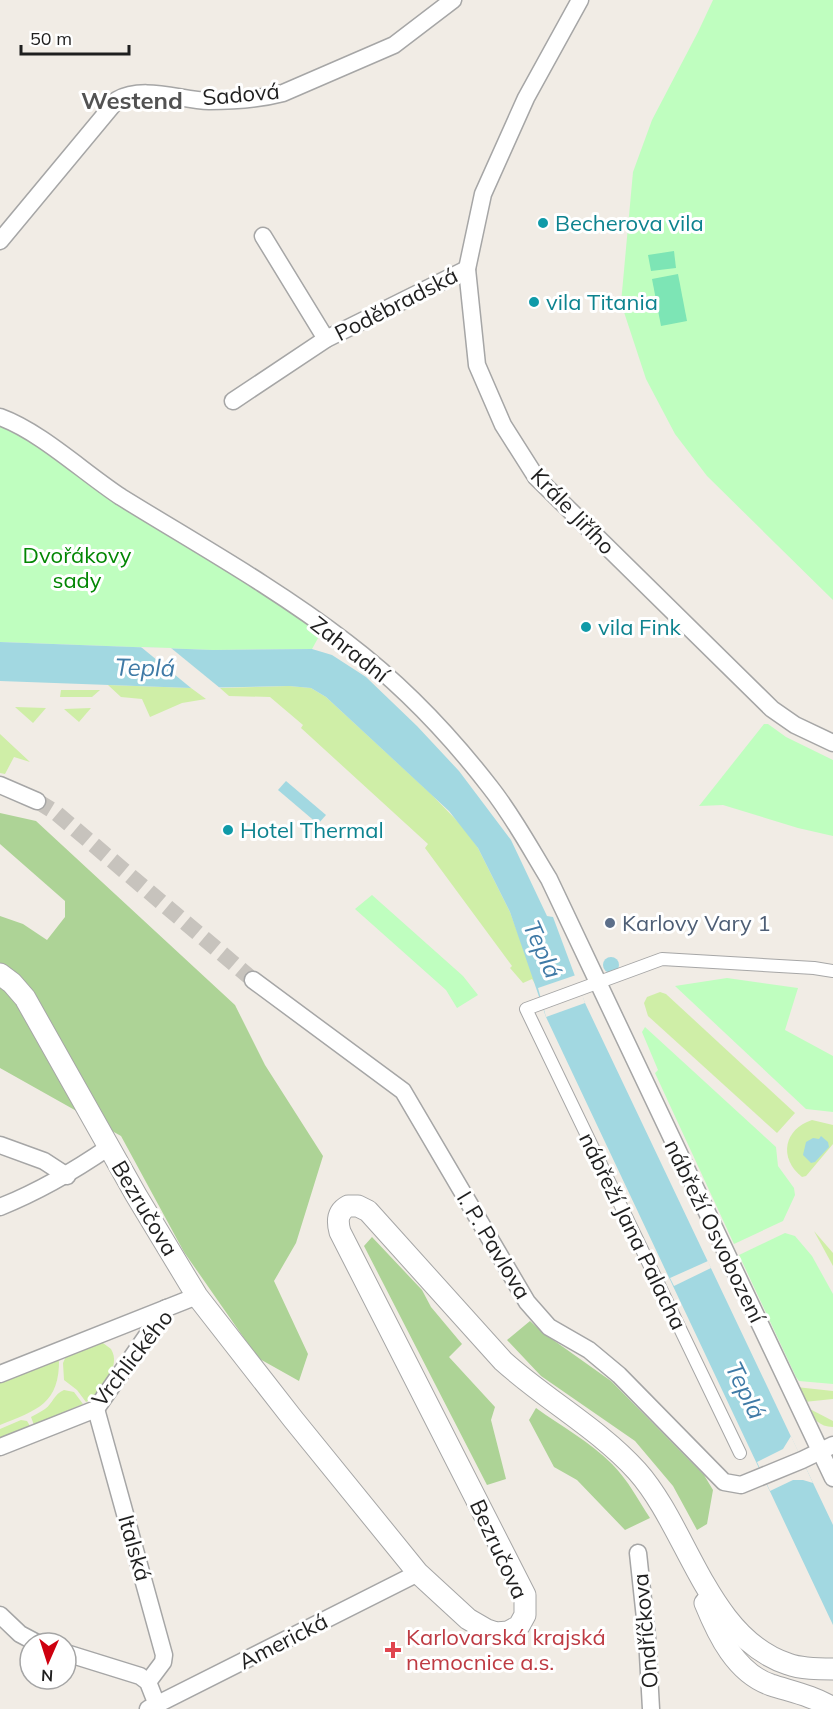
<svg xmlns="http://www.w3.org/2000/svg" width="833" height="1709" font-family="Mulish,sans-serif">
<rect width="100%" height="100%" fill="#f1ece5"/>
<g fill="#cfeea7">
<polygon points="108,685 191,688 206,699 182,703 150,717 142,699 121,697"/>
<polygon points="289,686 311,688 326,697 431,794 464,828 478,848 510,912 538,988 532,979 523,983 510,968 512,966 425,848 428,844 301,728 303,725 270,697 229,696 220,688"/>
<polygon points="61,690 100,690 92,697 60,697"/>
<polygon points="15,707 46,708 33,723"/>
<polygon points="91,708 79,722 64,709"/>
<polygon points="0,734 30,762 14,757 5,774 0,773"/>
<polygon points="660,992 666,994 795,1113 777,1133 648,1016 644,1003 647,997"/>
<path d="M812,1120L833,1125V1144L806,1176L802,1177C778,1158 784,1129 812,1120Z"/>
<polygon points="814,1231 833,1253 833,1266"/>
<path d="M97,1342L103,1343L111,1349C122,1367 101,1386 90,1400L86,1402L77,1390L64,1380L63,1363L68,1352Z"/>
<path d="M59,1358C60,1404 37,1410 0,1425V1381Z"/>
<polygon points="796,1387 833,1391 833,1399 804,1402"/>
<path d="M64,1390L74,1392L83,1404L34,1425L31,1417C36,1414 41,1412 45,1409C53,1403 54,1394 64,1390Z"/>
<path d="M806,1407L833,1421V1427C819,1427 813,1418 806,1407Z"/>
<polygon points="21,1420 27,1421 30,1426 0,1439 0,1429"/>
</g>
<g fill="#add396">
<polygon points="0,813 36,821 235,1005 265,1065 323,1156 296,1243 274,1281 308,1354 299,1381 258,1358 184,1252 121,1136 0,1068 0,916 23,924 47,940 65,917 65,901 0,844"/>
<polygon points="372,1237 422,1290 431,1307 462,1344 449,1357 495,1407 491,1420 506,1479 487,1485 364,1246"/>
<polygon points="530,1321 542,1332 611,1381 704,1475 713,1490 707,1524 697,1530 673,1486 635,1441 541,1376 507,1340"/>
<path d="M536,1408C561,1426 590,1442 612,1464C628,1480 638,1500 650,1518L625,1530L577,1480L554,1467L529,1420Z"/>
</g>
<g fill="#bffebf">
<polygon points="713,0 833,0 833,600 707,476 675,434 646,379 621,303 633,172 652,120 698,32"/>
<polygon points="0,426 14,432 322,631 312,649 213,650 0,642"/>
<polygon points="764,724 768,724 786,737 833,760 833,836 798,828 723,805 699,806"/>
<polygon points="372,895 463,976 478,995 457,1008 446,990 355,909"/>
<polygon points="727,978 798,988 785,1030 833,1056 833,1112 806,1109 675,986"/>
<polygon points="645,1027 776,1147 778,1166 794,1188 795,1195 783,1221 734,1244 655,1073 658,1070 642,1032"/>
<polygon points="785,1233 795,1236 812,1256 833,1294 833,1384 799,1381 796,1377 739,1255"/>
</g>
<g fill="#7de5b5">
<polygon points="674,251 676,268 651,271 648,255"/>
<polygon points="678,274 687,321 661,326 652,279"/>
</g>
<g fill="#a2d8e1">
<polygon points="0,642 213,650 312,649 332,655 366,677 417,726 459,771 511,840 547,916 553,917 585,1003 833,1525 833,1625 546,1017 510,912 478,848 449,811 326,697 311,688 289,686 191,688 0,681"/>
<polygon points="286,781 326,815 318,824 278,790"/>
<circle cx="611" cy="965" r="8"/>
<polygon points="821,1136 828,1142 829,1147 815,1162 811,1163 803,1155 806,1142 813,1138 819,1139"/>
</g>
<g fill="#f1ece5">
<polygon points="141,647 171,648 220,688 191,688"/>
<polygon points="576,975 585,1003 546,1017 538,988"/>
<polygon points="708,1261 711,1268 674,1286 670,1278"/>
<polygon points="791,1436 813,1483 803,1480 793,1480 770,1491 757,1462 783,1449"/>
</g>
<g fill="none" stroke-linecap="round" stroke-linejoin="round">
<polyline stroke="#c7c3bd" stroke-width="16" stroke-dasharray="16 8" stroke-linecap="butt" points="37,801 55,812 253,980"/>
<g stroke="#a6a6a6" stroke-width="14">
<polyline id="pedestrian" points="740,1453 526,1009 662,959 814,968 833,971"/>
</g>
<g stroke="#a6a6a6" stroke-width="19">
<g id="minor">
<polyline points="580,0 526,98 483,194 467,269 477,365 503,425 536,477 772,709 795,725 833,743"/>
<polyline points="263,236 326,339"/>
<path d="M0,241L117,100C143,85 180,100 209,101C233,101 260,99 283,93L394,45L453,0"/>
<polyline points="233,401 326,339 467,269"/>
<path d="M0,417C41,432 83,472 121,497C197,544 276,588 346,642C400,683 449,734 490,787C513,816 530,848 549,879L833,1478"/>
<polyline points="0,785 37,801"/>
<polyline points="253,980 403,1091 527,1302 549,1327 589,1350 619,1375 724,1482 741,1485 802,1460 833,1445"/>
<polyline points="0,1145 44,1161 67,1176"/>
<path d="M0,1207C40,1191 74,1171 109,1147"/>
<polyline points="0,1374 197,1296"/>
<polyline points="96,1409 164,1655 163,1662 148,1682"/>
<polyline points="0,1447 96,1409 166,1308"/>
<polyline points="638,1553 647,1637 651,1709"/>
<polyline points="0,1615 20,1634 37,1643"/>
<polyline points="66,1653 140,1676 148,1682 157,1705"/>
<polyline points="148,1709 418,1573"/>
</g>
</g>
<g stroke="#a6a6a6" stroke-width="23">
<g id="tertiary">
<path d="M0,974L12,983L25,998L136,1195L197,1296L293,1419L418,1573L468,1619L487,1630L496,1633L508,1632L519,1626L525,1615V1595L340,1232C337,1221 337,1212 348,1206H358L368,1211L503,1361C546,1400 598,1428 637,1471C688,1528 708,1638 788,1664C801,1669 819,1669 833,1669"/>
<path d="M705,1603C718,1635 736,1673 771,1685C793,1692 813,1696 833,1708"/>
</g>
</g>
<use href="#pedestrian" stroke="#fff" stroke-width="12"/>
<use href="#minor" stroke="#fff" stroke-width="16"/>
<use href="#tertiary" stroke="#fff" stroke-width="21"/>
</g>
<g fill="#0f9aa8" stroke="#fff" stroke-width="2">
<circle cx="543" cy="223" r="6"/>
<circle cx="534" cy="302" r="6"/>
<circle cx="586" cy="627" r="6"/>
<circle cx="228" cy="830" r="6"/>
</g>
<circle fill="#5c6f8a" stroke="#fff" stroke-width="2" cx="610" cy="923" r="6"/>
<path fill="#e0444e" stroke="#fff" stroke-width="2" d="M390 1641h6v6h6v6h-6v6h-6v-6h-6v-6h6z"/>
<g text-anchor="middle" dominant-baseline="central" stroke-width="6" stroke-linejoin="round" paint-order="stroke">
<g font-size="22" fill="#1f1f1f" stroke="#fff">
<text transform="translate(241 94) rotate(-5)">Sadová</text>
<text transform="translate(396 304) rotate(-27)">Poděbradská</text>
<text transform="translate(573 511) rotate(46)">Krále Jiřího</text>
<text transform="translate(350 649) rotate(38)">Zahradní</text>
<text transform="translate(145 1208) rotate(59)">Bezručova</text>
<text transform="translate(633 1231) rotate(64)">nábřeží Jana Palacha</text>
<text transform="translate(715 1231) rotate(64)">nábřeží Osvobození</text>
<text transform="translate(494 1245) rotate(59)">I. P. Pavlova</text>
<text transform="translate(132 1358) rotate(-52)">Vrchlického</text>
<text transform="translate(135 1548) rotate(74)">Italská</text>
<text transform="translate(499 1549) rotate(65)">Bezručova</text>
<text transform="translate(645 1631) rotate(-95)">Ondříčkova</text>
<text transform="translate(283 1641) rotate(-27)">Americká</text>
</g>
<g font-size="22" fill="#0d838f" stroke="#fff" text-anchor="start">
<text x="555" y="223">Becherova vila</text>
<text x="546" y="302">vila Titania</text>
<text x="598" y="627">vila Fink</text>
<text x="240" y="830">Hotel Thermal</text>
</g>
<g font-size="22" fill="#038704" stroke="#fff">
<text x="77" y="555">Dvořákovy<tspan x="77" dy="25">sady</tspan></text>
</g>
<g font-size="22" fill="#4e5e75" stroke="#fff" text-anchor="start">
<text x="622" y="923">Karlovy Vary 1</text>
</g>
<g font-size="22" fill="#be3a42" stroke="#fff" text-anchor="start">
<text x="406" y="1637">Karlovarská krajská<tspan x="406" dy="25">nemocnice a.s.</tspan></text>
</g>
<g font-size="24" font-weight="bold" fill="#525252" stroke="#fff">
<text x="132" y="100">Westend</text>
</g>
<g font-size="24" font-style="italic" fill="#3f7aa6" stroke="#fff">
<text transform="translate(145 667) rotate(1)">Teplá</text>
<text transform="translate(543 949) rotate(66)">Teplá</text>
<text transform="translate(746 1390) rotate(64)">Teplá</text>
</g>
</g>
<g transform="translate(48 1661) rotate(183)"><circle r="28" fill="#ffffff" stroke="#a5a5a5" stroke-width="1.5"/>
<path d="M0-4.5L10 22L0 15L-10 22Z" fill="#ce000f"/>
<text y="-9" font-size="16" font-weight="bold" text-anchor="middle" fill="#1f1f1f">N</text>
</g>
<path d="M21 45v9h108v-9" fill="none" stroke="#1f1f1f" stroke-width="3"/>
<text x="30" y="45" font-size="18" fill="#1f1f1f" stroke="#ffffff" stroke-width="4.5" paint-order="stroke">50 m</text>
</svg>
